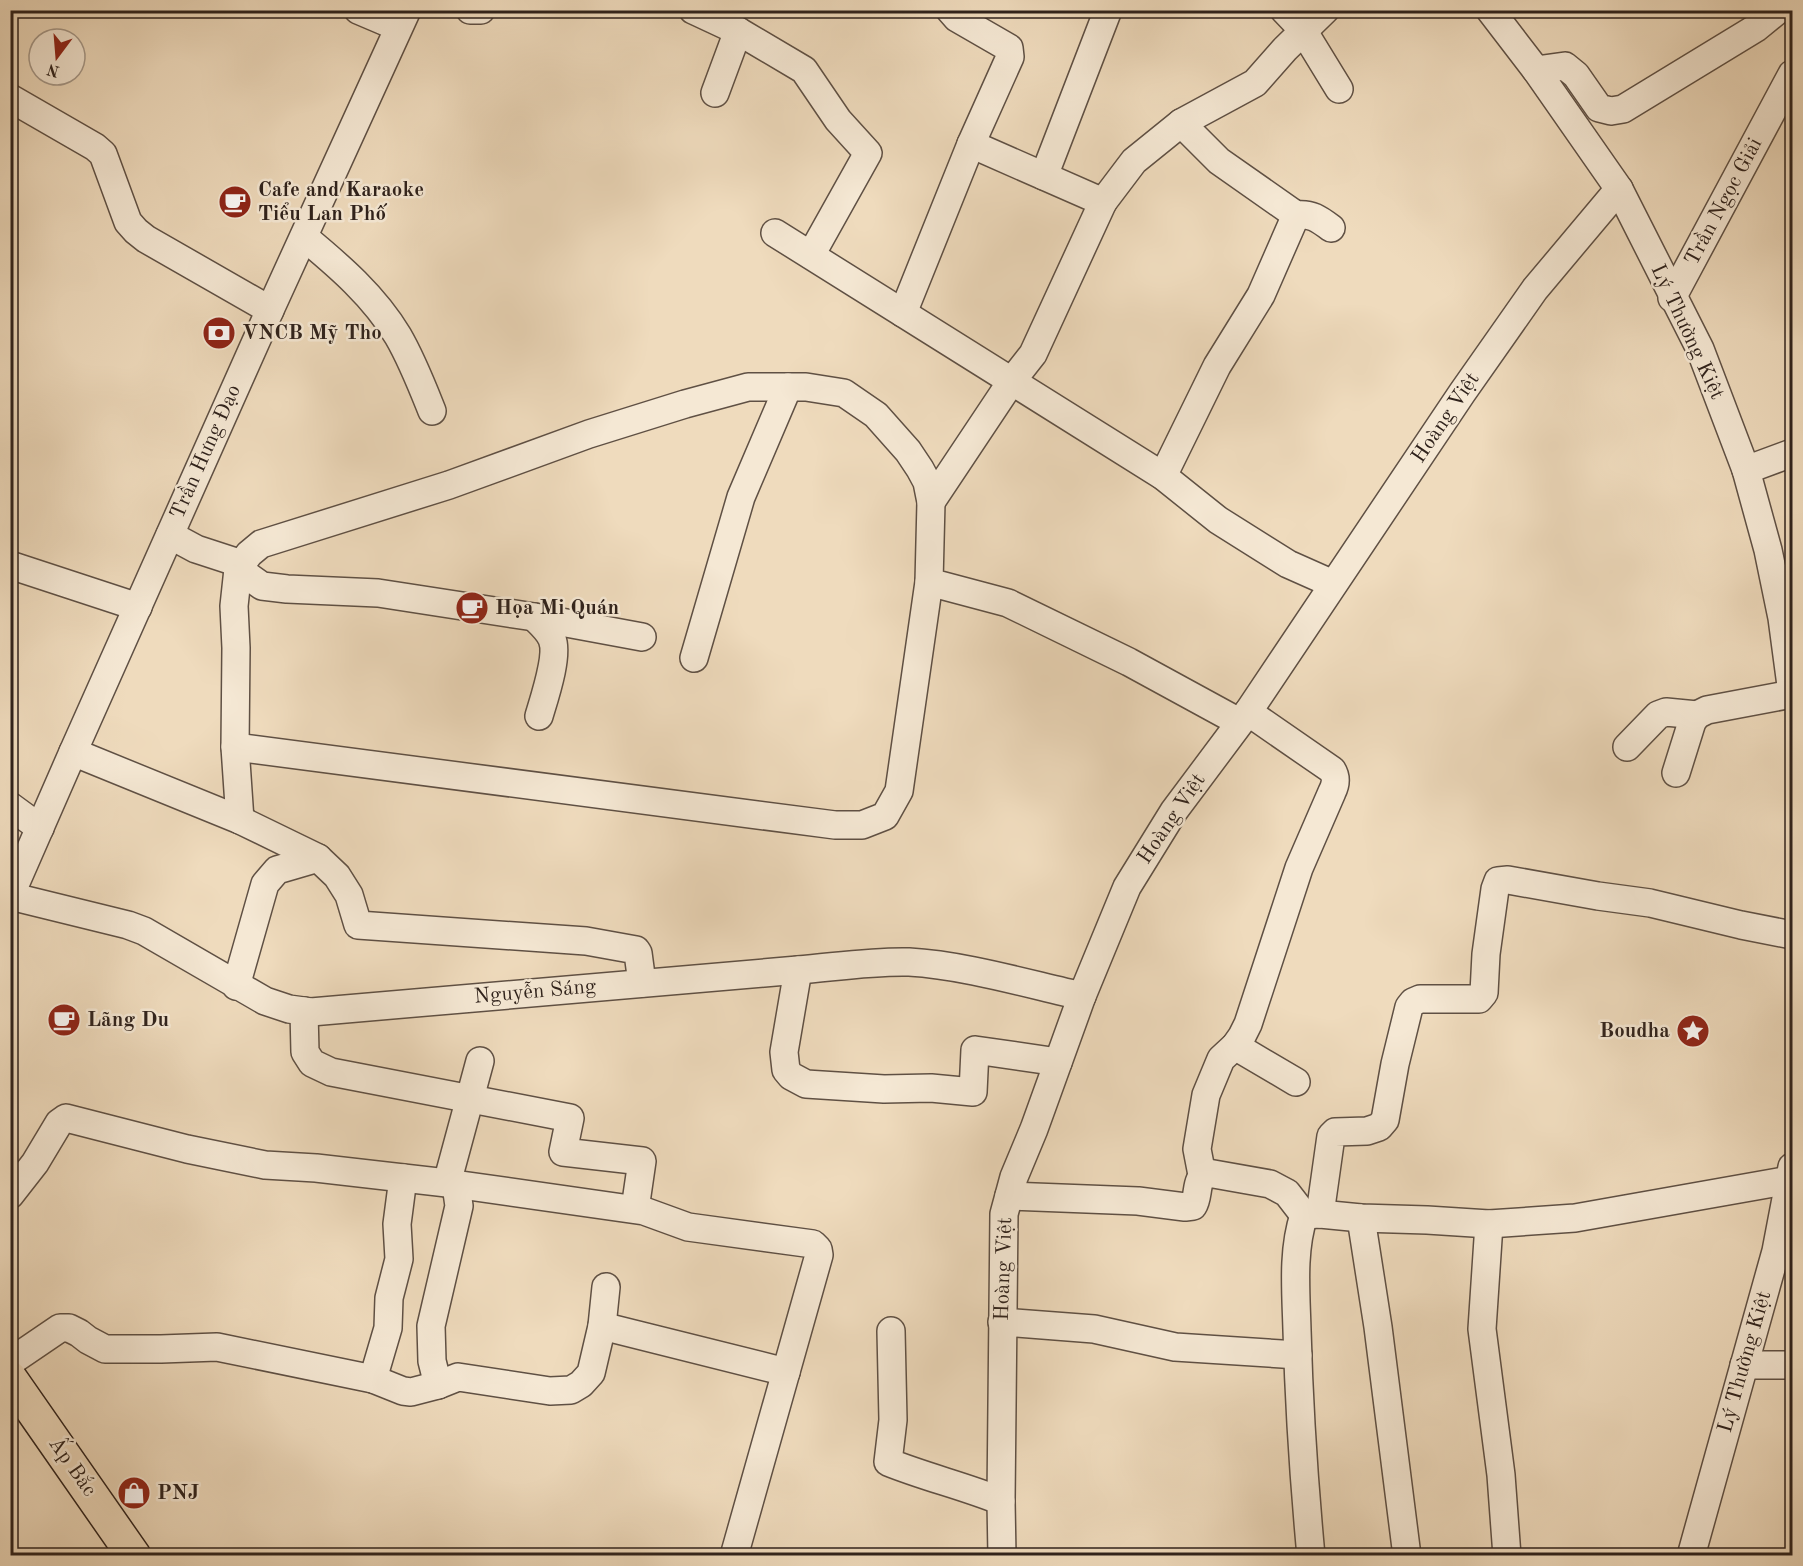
<svg xmlns="http://www.w3.org/2000/svg" width="1803" height="1566" font-family="'Old Standard TT',serif">
<rect width="100%" height="100%" fill="#efdbbd"/>
<filter id="stains"><feTurbulence type="fractalNoise" baseFrequency=".00333" numOctaves="4"/><feColorMatrix values="0 0 0 0 .2 0 0 0 0 .09 0 0 0 0 .02 0 0 0 .5 -.17"/></filter>
<radialGradient id="worn" r=".72"><stop offset=".6" stop-color="#630" stop-opacity="0"/><stop offset="1" stop-color="#630" stop-opacity=".3"/></radialGradient>
<g fill="none" stroke-linecap="round" stroke-linejoin="round">
<g stroke="#5f5044" stroke-width="30">
<g id="minor">
<polyline points="358,10 398,27"/>
<polyline points="470,10 481,10"/>
<polyline points="693,10 738,31 804,70 838,120 868,153 811,255"/>
<polyline points="1284,10 1304,31"/>
<polyline points="1490,10 1536,70 1619,189 1700,349 1746,470 1768,550 1782,618 1792,693"/>
<polyline points="1300,35 1309,40 1339,89"/>
<polyline points="1536,70 1565,66 1576,75 1599,108 1611,111 1623,109 1756,28 1778,10"/>
<polyline points="715,93 738,31"/>
<polyline points="10,98 95,147 103,154 128,222 136,231 146,239 270,310"/>
<path d="M1181,123L1219,161L1296,215C1311,213 1319,219 1331,228"/>
<polyline points="1044,176 1108,10"/>
<polyline points="1103,202 1134,161 1181,123 1255,83 1285,49 1325,10"/>
<polyline points="775,233 1163,476 1218,520 1288,564 1333,584"/>
<path d="M304,237C339,266 374,296 398,336C412,360 422,386 432,411"/>
<polyline points="1672,298 1792,74"/>
<polyline points="903,313 971,144 1010,57 1009,48 957,18 950,10"/>
<polyline points="1746,470 1792,453"/>
<polyline points="1163,476 1217,366 1261,295 1296,215"/>
<polyline points="931,502 1011,382 1033,354 1103,202 971,144"/>
<polyline points="170,535 196,549 242,564"/>
<polyline points="10,565 138,607"/>
<polyline points="238,569 262,586 287,589 378,593 534,617 642,637"/>
<path d="M534,617C540,623 549,631 552,639C559,655 544,699 539,716"/>
<polyline points="694,658 741,497 788,387"/>
<polyline points="235,747 835,825 862,825 885,816 899,791 929,582"/>
<polyline points="1627,747 1658,715 1666,712 1697,715"/>
<polyline points="73,752 240,820 318,858 337,876 349,895 358,925 586,941 636,950 638,953 642,983"/>
<polyline points="1676,773 1692,722 1697,715 1707,710 1792,694"/>
<polyline points="10,806 40,828"/>
<polyline points="240,820 235,747 236,648 234,606 238,569 249,554 261,544 449,485 589,434 685,404 748,387 806,387 844,393 876,415 908,451 920,469 927,482 931,502 929,582 1008,603 1129,662 1239,722"/>
<path d="M10,896L128,925L144,931L265,1001L289,1009L311,1012L798,970C835,967 872,961 909,962C964,965 1028,984 1082,996"/>
<polyline points="10,896 73,752 270,310 407,10"/>
<polyline points="798,970 784,1052 786,1070 791,1076 806,1084 884,1089 931,1088 973,1092 975,1050 1058,1062"/>
<polyline points="236,986 265,884 277,870 318,858"/>
<polyline points="304,1011 305,1052 312,1063 331,1072 570,1118 563,1152 642,1161 635,1209"/>
<polyline points="1235,1046 1296,1082"/>
<path d="M1202,1175L1197,1149L1206,1095L1221,1059L1235,1046L1242,1036L1248,1024L1299,868L1332,792C1336,784 1337,778 1332,770L1248,712"/>
<polyline points="447,1183 480,1061"/>
<polyline points="10,1195 35,1163 59,1123 66,1118 187,1149 265,1165 316,1168 447,1183 644,1211 688,1227 813,1244 818,1249 819,1255 734,1556"/>
<path d="M1009,1196L1138,1201L1185,1207L1193,1206C1200,1195 1194,1178 1208,1173L1270,1184L1287,1193L1304,1215"/>
<polyline points="1320,1214 1331,1136 1335,1132 1367,1131 1379,1127 1385,1120 1395,1064 1409,1007 1413,1002 1420,999 1479,999 1484,993 1486,954 1495,889 1498,881 1508,880 1598,896 1650,903 1741,925 1792,935"/>
<polyline points="1304,1215 1320,1214 1361,1218 1427,1220 1489,1224 1575,1218 1790,1180"/>
<path d="M1304,1215C1292,1251 1296,1292 1297,1330C1299,1405 1304,1481 1311,1556"/>
<polyline points="1361,1218 1378,1327 1407,1556"/>
<polyline points="1489,1224 1482,1329 1501,1475 1507,1556"/>
<polyline points="1002,1322 1094,1329 1175,1347 1298,1355"/>
<polyline points="602,1326 786,1372"/>
<path d="M891,1331L893,1420L888,1462C925,1477 964,1486 1001,1501"/>
<polyline points="10,1362 60,1328 69,1328 79,1333 88,1340 105,1349 161,1349 217,1347 373,1379 403,1391 411,1392 438,1385 458,1377 550,1391 571,1390 581,1384 591,1373 602,1326 606,1287"/>
<polyline points="1744,1365 1792,1365"/>
<polyline points="373,1379 388,1328 389,1298 399,1259 397,1224 403,1178"/>
<polyline points="438,1385 432,1361 431,1326 459,1206 456,1185"/>
<polyline points="1002,1556 1001,1501 1004,1214 1014,1177 1034,1129 1082,996 1127,887 1174,811 1248,712 1462,393 1535,289 1619,189"/>
<polyline points="1691,1556 1776,1251 1792,1167"/>
</g>
</g>
<g stroke="#2f221c" stroke-width="36">
<polyline id="major" points="10,1378 134,1556"/>
</g>
<use href="#minor" stroke="#f5e8d4" stroke-width="27"/>
<use href="#major" stroke="#efdbbd" stroke-width="33"/>
</g>
<defs>
<g id="cafe-disc" transform="scale(1.725)"><circle r="9.5" fill="#8f2418" stroke="#f5e8d4"/><path d="M-5.5-4.5H6V0H3Q3 3.5 0 3.5H-2.5Q-5.5 3.5-5.5 0ZM3-3.2v2h1.7v-2ZM-6 4.5H4V6H-6Z" fill="#fff"/></g>
<g id="bank-disc" transform="scale(1.725)"><circle r="9.5" fill="#8f2418" stroke="#f5e8d4"/><path d="M-6-4H6V4H-6ZM0-2.3a2.3 2.3 0 1 0 0 4.6a2.3 2.3 0 1 0 0-4.6Z" fill="#fff"/></g>
<g id="sight-disc" transform="scale(1.725)"><circle r="9.5" fill="#8f2418" stroke="#f5e8d4"/><path d="M0-6L1.8-2.2L6-1.7L2.9 1.2L3.7 5.4L0 3.3L-3.7 5.4L-2.9 1.2L-6-1.7L-1.8-2.2Z" fill="#fff"/></g>
<g id="shop-disc" transform="scale(1.725)"><circle r="9.5" fill="#8f2418" stroke="#f5e8d4"/><path d="M-5-2.5h2.3a2.7 3.5 0 0 1 5.4 0H5L5.5 6h-11ZM-1.5-2.5h3a1.5 2.3 0 0 0-3 0Z" fill="#fff"/></g>
</defs>
<g fill-rule="evenodd">
<use href="#cafe-disc" x="235" y="202"/>
<use href="#bank-disc" x="219" y="333"/>
<use href="#cafe-disc" x="472" y="608"/>
<use href="#cafe-disc" x="64" y="1020"/>
<use href="#sight-disc" x="1693" y="1031"/>
<use href="#shop-disc" x="134" y="1493"/>
</g>
<g text-anchor="middle" dominant-baseline="central" stroke-width="5" stroke-linejoin="round" paint-order="stroke">
<g font-size="21" font-weight="bold" fill="#2f221c" stroke="#f5e8d4" text-anchor="start">
<text x="258" y="190">Cafe and Karaoke<tspan x="258" dy="24">Tiểu Lan Phố</tspan></text>
<text x="242" y="333">VNCB Mỹ Tho</text>
<text x="495" y="608">Họa Mi Quán</text>
<text x="87" y="1020">Lãng Du</text>
<text x="1670" y="1031" text-anchor="end">Boudha</text>
<text x="157" y="1493">PNJ</text>
</g>
<g font-size="21" fill="#2f221c" stroke="#f5e8d4">
<text transform="translate(1724 202) rotate(-62)">Trần Ngọc Giải</text>
<text transform="translate(1687 332) rotate(65)">Lý Thường Kiệt</text>
<text transform="translate(1446 418) rotate(-56)">Hoàng Việt</text>
<text transform="translate(206 452) rotate(-66)">Trần Hưng Đạo</text>
<text transform="translate(1172 819) rotate(-56)">Hoàng Việt</text>
<text transform="translate(535 992) rotate(-5)">Nguyễn Sáng</text>
<text transform="translate(1004 1269) rotate(-88)">Hoàng Việt</text>
<text transform="translate(1745 1362) rotate(-74)">Lý Thường Kiệt</text>
<text transform="translate(72 1467) rotate(55)">Ấp Bắc</text>
</g>
</g>
<rect width="1803" height="1566" fill="none" stroke="#efdbbd" stroke-width="36"/>
<rect x="12" y="12" width="1779" height="1542" fill="none" stroke="#2f221c" stroke-width="3"/>
<rect x="18" y="18" width="1767" height="1530" fill="none" stroke="#2f221c" stroke-width="1.5"/>
<g transform="translate(57 57) rotate(196)"><circle r="28" fill="#f5e8d4" stroke="#a6998a" stroke-width="1.5"/>
<path d="M0-4.5L10 22L0 15L-10 22Z" fill="#8f2418"/>
<text y="-9" font-size="16" font-weight="bold" text-anchor="middle" fill="#2f221c">N</text>
</g>
<rect width="100%" height="100%" filter="url(#stains)"/>
<rect width="100%" height="100%" fill="url(#worn)"/>
</svg>
